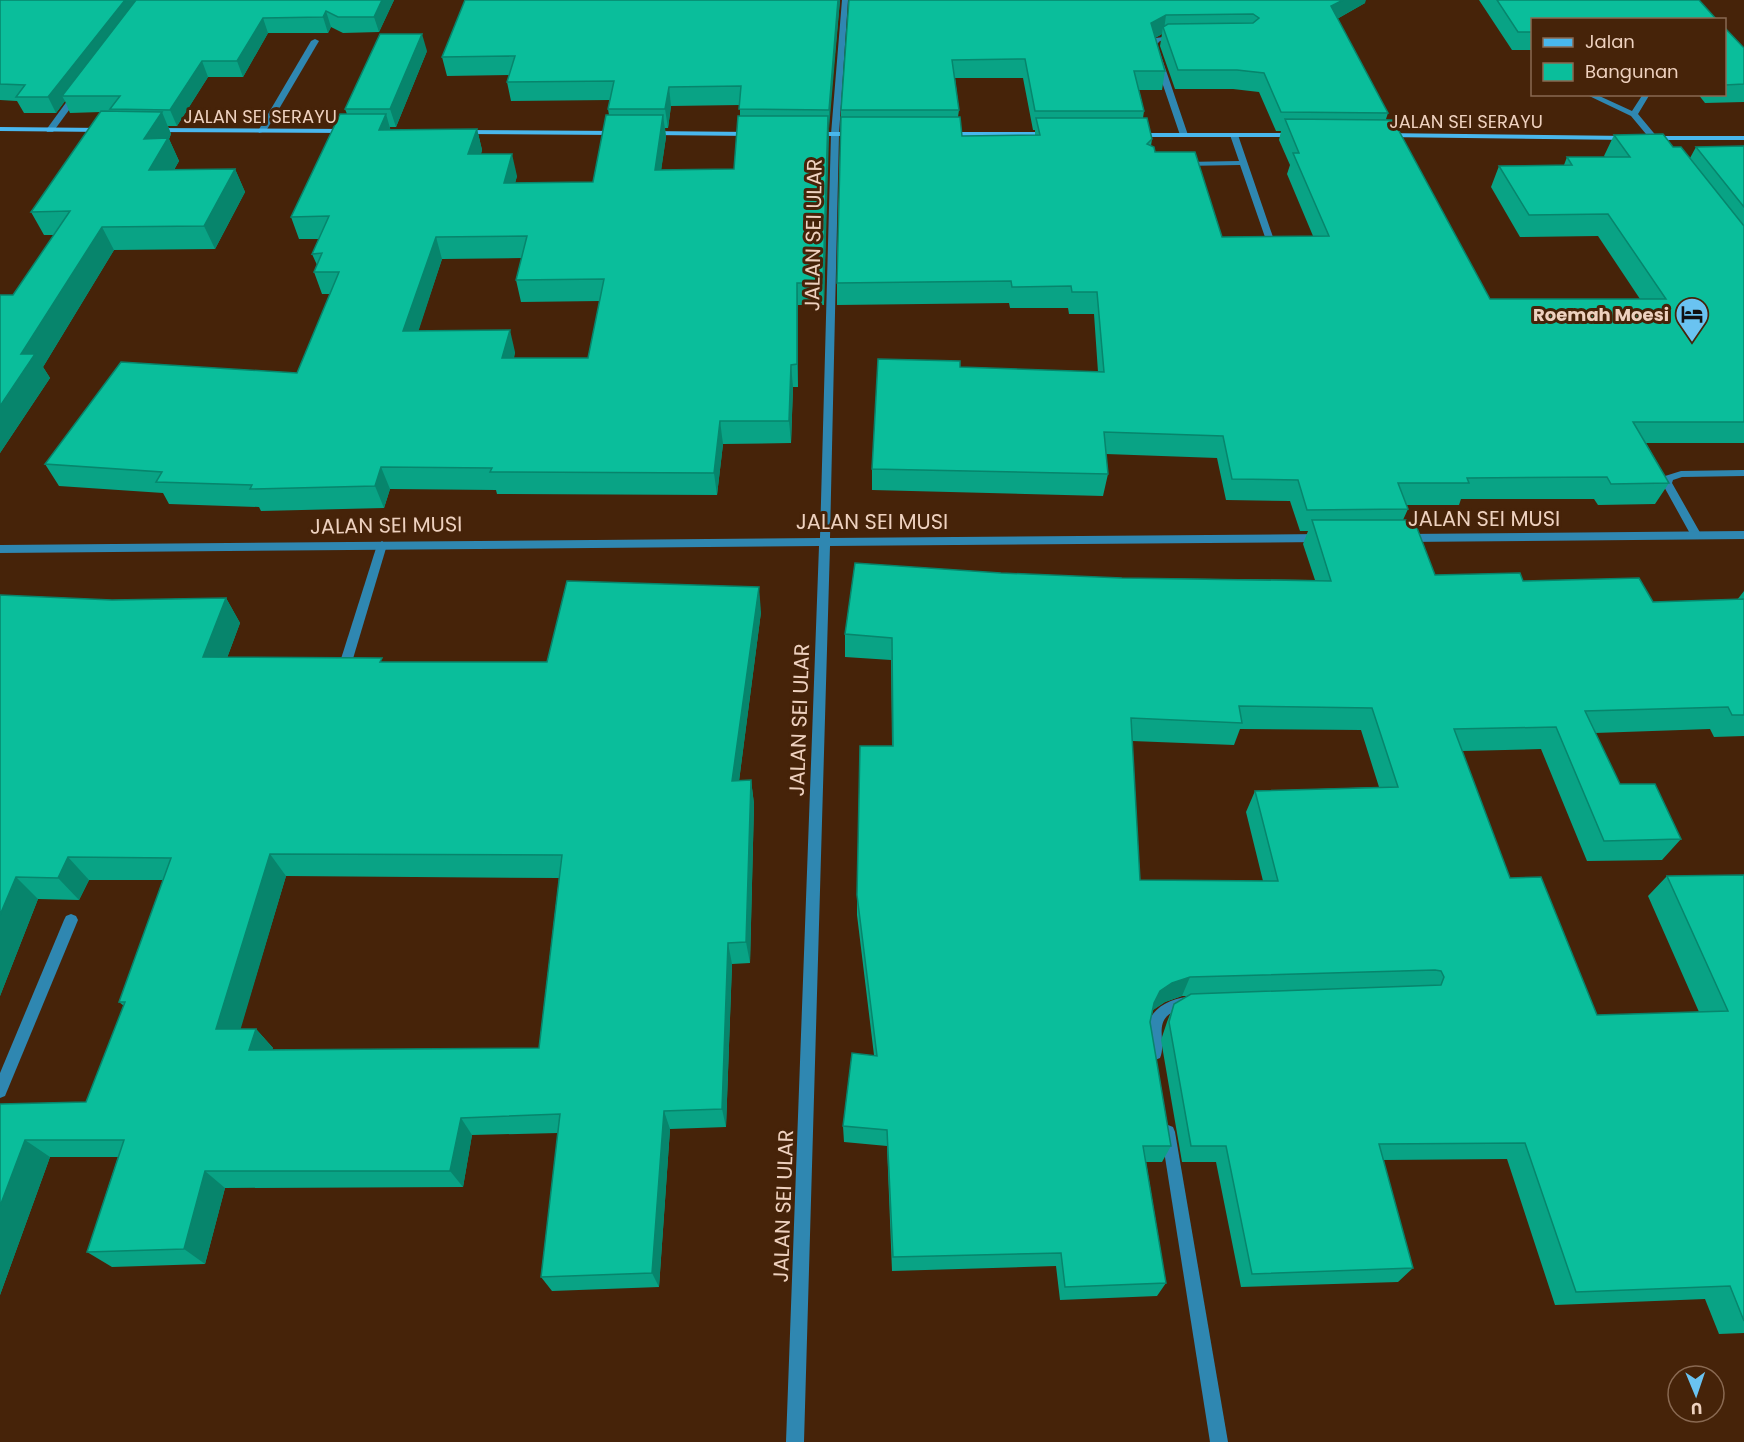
<svg xmlns="http://www.w3.org/2000/svg" width="1744" height="1442" font-family="Poppins,sans-serif">
<rect width="100%" height="100%" fill="#462309"/>
<g fill="none" stroke-linecap="round" stroke-linejoin="round">
<g fill="#2f87b1" fill-rule="evenodd">
<polygon points="1585,94 1595,94 1632,111 1643,94 1650,94 1638,114 1658,138 1651,140 1631,116"/>
<polygon points="1231,133 1238,135 1274,240 1273,242 1266,240 1240,165 1184,166 1180,164 1184,162 1239,161 1230,135"/>
<polygon points="1744,470 1744,476 1682,477 1673,480 1672,483 1702,536 1701,539 1693,539 1662,483 1665,476 1681,471"/>
<polygon points="382,541 387,545 352,662 346,666 340,662 377,545"/>
<path d="M1188,997L1193,998L1195,1003L1193,1008C1187,1010 1179,1009 1173,1012C1153,1022 1167,1043 1160,1058L1155,1060L1150,1058C1136,1025 1155,1000 1188,997Z"/>
<polygon points="1168,1125 1173,1127 1175,1132 1228,1442 1210,1442 1161,1132 1163,1127"/>
</g>
<g fill="#2f87b1" fill-rule="evenodd">
<polygon points="842,0 848,0 839,134 830,538 1322,534 1327,538 1322,542 830,546 804,1442 786,1442 819,546 0,553 0,545 820,538 831,134"/>
<polygon points="1177,35 1179,36 1179,38 1160,41 1157,44 1188,135 1184,137 1180,135 1149,44 1156,38"/>
<polygon points="315,39 319,41 266,131 259,133 258,131 311,41"/>
<polygon points="73,93 80,95 53,132 47,132 46,130"/>
<polygon points="1744,531 1744,539 1405,542 1400,538 1405,534"/>
<polygon points="71,914 76,916 78,920 5,1096 0,1098 0,1073 64,920 66,916"/>
</g>
<g fill="#49b7ed" fill-rule="evenodd">
<polygon points="0,127 105,128 109,130 105,132 0,131"/>
<polygon points="152,128 348,129 352,131 348,133 155,132 152,132"/>
<polygon points="458,130 618,131 622,133 618,135 461,134 458,134"/>
<polygon points="647,131 753,132 757,134 753,136 650,135 647,135"/>
<polygon points="809,132 855,132 859,134 855,136 812,136 808,134"/>
<polygon points="944,132 1050,132 1054,134 1050,136 947,136 943,134"/>
<polygon points="1133,133 1296,133 1300,135 1296,137 1136,137 1132,135"/>
<polygon points="1382,133 1629,136 1633,138 1629,140 1385,137 1381,135"/>
<polygon points="1646,136 1744,136 1744,140 1649,140 1645,138"/>
</g>
</g>
<g fill="#09a385" fill-rule="evenodd">
<polygon points="0,0 394,0 379,32 343,33 331,27 328,33 268,33 243,77 208,77 177,126 168,126 171,134 169,139 179,161 174,170 235,169 245,192 215,249 114,250 43,367 50,378 0,453 0,295 13,295 54,235 44,235 31,212 101,112 70,113 65,101 56,113 24,113 17,101 0,100"/>
<path d="M840,0L828,129L824,305H798V387H793L791,443L723,444L717,495L497,494L496,490L390,489L384,508L261,511L259,507L169,504L163,493L59,486L45,464L297,373L330,294H322L314,272L317,265L312,254L319,239H299L291,217L347,114L345,109L427,51L396,127H390V130L477,129L482,150L481,154L517,176L515,183L593,182L609,115L608,109L610,100L511,101L507,82L509,75L447,76L442,57ZM740,105V116L734,169L661,170L666,137L665,128H668L671,106ZM522,258L516,280L521,302L600,301L588,358H514L515,352L418,331L442,259Z"/>
<path d="M849,0L1365,3L1337,19L1388,113L1386,119L1490,299H1640L1598,236L1520,237L1491,187L1499,166L1564,165L1567,157H1605L1604,156L1614,135L1673,147L1690,158L1696,147L1744,146V443H1646L1669,483L1655,504L1598,505L1594,499H1461L1459,505H1406L1408,509L1403,520L1435,575L1523,581L1653,602L1737,600L1744,591V736L1714,737L1710,729L1595,733L1620,784L1681,839L1662,860L1587,861L1541,749L1462,751L1510,878L1597,1015L1699,1012L1648,896L1667,876L1744,875V1333L1719,1334L1705,1299L1555,1305L1507,1159L1383,1160L1413,1268L1398,1282L1241,1287L1216,1162H1182L1161,1040L1167,1022L1174,1004L1187,996H1182L1165,1002L1153,1010L1150,1022L1171,1146L1162,1162H1146L1166,1283L1157,1296L1060,1300L1056,1266L892,1271L887,1146L844,1142L843,1126L874,1055L857,915V895L892,746L891,660L845,657V634L1001,573L1122,578L1315,580L1303,544L1308,531H1300L1290,501L1226,500L1217,458L1106,454L1108,474L1103,496L872,490V469L960,367L1098,372L1094,314H1069L1068,308H1010L1009,303L837,305V283L841,110ZM1162,34L1160,46L1175,89H1233L1259,92L1276,131H1281L1279,140L1290,165L1287,174L1313,236L1222,237L1155,152L1151,146L1152,139L1143,118L1144,111L1139,90H1162L1165,71L1155,38ZM955,78H1023L1033,130H1035V135L962,136L958,117L959,110ZM1240,729L1361,730L1379,787L1255,791L1246,812L1263,881L1140,880L1132,741L1234,745Z"/>
<polygon points="1479,0 1699,0 1533,20 1533,50 1512,50"/>
<polygon points="1725,28 1744,48 1744,102 1705,103 1698,94 1725,94"/>
<path d="M0,595L112,600L226,598L240,623L227,658L384,662H547L761,612L739,781L751,780L754,804L750,963L732,964L726,1127L670,1129L659,1287L552,1291L541,1277L558,1133L472,1135L463,1187L225,1188L205,1264L112,1267L87,1252L118,1157H50L0,1295V1104L86,1102L124,1006L119,1002L163,880H89L79,900L38,899L0,996ZM286,876L559,878L539,1048L272,1050L273,1048L256,1029H240Z"/>
</g>
<g fill="#07856c">
<polygon points="125,0 143,0 62,96 65,101 56,113 48,97"/>
<polygon points="382,0 394,0 379,32 374,17"/>
<polygon points="838,0 840,0 829,129 829,110"/>
<polygon points="1343,0 1366,0 1365,3 1326,25 1331,6"/>
<polygon points="326,11 331,27 328,33 323,17"/>
<polygon points="1166,15 1164,30 1163,27 1162,34 1148,42 1151,23"/>
<polygon points="263,18 268,33 243,77 237,61"/>
<polygon points="422,34 427,51 396,127 390,109"/>
<polygon points="202,61 208,77 177,126 170,110"/>
<polygon points="669,87 671,106 668,128 665,109"/>
<polygon points="162,112 171,134 169,139 179,161 160,193 149,170 144,139"/>
<polygon points="386,114 392,135 379,130"/>
<polygon points="663,115 666,137 658,192 655,170"/>
<polygon points="828,116 829,138 824,305 823,283"/>
<polygon points="477,129 482,150 474,176 468,154"/>
<polygon points="512,154 517,176 509,205 504,183"/>
<polygon points="235,169 245,192 215,249 204,226"/>
<polygon points="102,227 114,250 43,367 50,378 0,453 0,406 21,354"/>
<polygon points="436,237 442,259 411,354 403,331"/>
<polygon points="797,283 798,305 798,387 797,364"/>
<polygon points="510,330 515,352 508,380 502,358"/>
<polygon points="791,365 793,387 791,443 789,421"/>
<polygon points="720,421 723,444 717,495 714,473"/>
<polygon points="381,467 390,489 384,508 375,486"/>
<polygon points="759,587 761,612 736,804 732,781"/>
<polygon points="226,598 240,623 218,682 203,657"/>
<polygon points="751,780 754,804 750,963 746,942"/>
<polygon points="270,854 286,876 235,1048 216,1029"/>
<polygon points="68,857 89,880 79,900 58,878"/>
<polygon points="16,877 38,899 0,996 0,915"/>
<polygon points="728,943 732,964 726,1127 722,1109"/>
<polygon points="1190,977 1182,996 1165,1002 1153,1010 1146,1022 1154,1003 1160,991 1172,983"/>
<polygon points="256,1029 273,1048 266,1069 249,1050"/>
<polygon points="664,1111 670,1129 659,1287 652,1273"/>
<polygon points="461,1118 472,1135 463,1187 450,1171"/>
<polygon points="25,1140 50,1157 0,1295 0,1206"/>
<polygon points="205,1171 225,1188 205,1264 184,1249"/>
</g>
<g fill="#0abe9b" stroke="#07856c" stroke-width="1.5" fill-rule="evenodd">
<polygon points="0,0 125,0 48,97 16,97 25,85 0,84"/>
<polygon points="136,0 382,0 374,17 338,17 326,11 323,17 263,18 237,61 202,61 170,110 110,109 120,96 62,96"/>
<polygon points="465,0 838,0 829,110 739,109 741,86 669,87 665,109 608,109 614,81 507,82 515,56 442,57"/>
<polygon points="849,0 1343,0 1331,6 1388,113 1281,112 1264,73 1237,70 1178,70 1163,27 1168,24 1253,23 1259,18 1253,14 1166,15 1151,23 1165,71 1134,71 1144,111 1035,111 1025,59 952,60 959,110 841,110"/>
<polygon points="1497,0 1699,0 1717,20 1533,20 1533,32 1518,32"/>
<polygon points="1725,28 1744,48 1744,84 1725,85"/>
<polygon points="380,34 422,34 390,109 345,109"/>
<polygon points="101,111 162,112 144,139 168,138 149,170 235,169 204,226 102,227 21,354 35,354 0,406 0,295 13,295 70,211 31,212"/>
<path d="M340,114H386L379,130L477,129L468,154H512L504,183L593,182L606,115H663L655,170L734,169L738,116H828L823,283H797V364L791,365L789,421H720L714,473L490,472L492,468L381,467L375,486L250,489L252,485L156,482L162,472L45,464L121,362L297,373L339,272H314L322,253L312,254L329,216L291,217ZM527,236L516,280L604,279L588,358H502L510,330L403,331L436,237Z"/>
<polygon points="841,117 960,117 962,136 1040,135 1036,118 1147,118 1152,139 1147,144 1154,147 1155,152 1195,152 1222,237 1329,236 1293,153 1299,153 1285,119 1393,120 1490,299 1666,299 1608,214 1529,215 1499,166 1572,165 1567,157 1630,157 1614,135 1663,134 1673,147 1681,147 1744,226 1744,422 1633,422 1669,483 1611,484 1607,477 1467,478 1469,483 1398,483 1408,509 1307,510 1298,480 1232,479 1223,436 1104,432 1108,474 872,469 878,359 960,361 960,367 1104,372 1097,292 1072,292 1071,286 1012,287 1011,281 837,283"/>
<polygon points="1744,146 1744,207 1696,147"/>
<path d="M1312,520H1414L1435,575L1520,573L1523,581L1639,578L1653,602L1744,599V715H1732L1728,707L1585,711L1620,784H1655L1681,839L1604,841L1556,727L1454,729L1510,878L1541,877L1597,1015L1728,1011L1667,876L1744,875V1321L1730,1286L1576,1292L1525,1143L1379,1144L1413,1268L1252,1274L1226,1146H1191L1169,1022L1174,1004L1191,994L1441,985L1444,977L1441,971L1435,970L1190,977L1172,983L1160,991L1154,1003L1150,1022L1171,1146H1143L1166,1283L1065,1287L1061,1253L893,1257L887,1130L843,1126L852,1053L877,1056L857,895L860,746H893L892,638L845,634L855,563L1001,573L1122,578L1331,581ZM1239,706L1372,708L1398,787L1255,791L1278,881L1140,880L1131,718L1242,723Z"/>
<path d="M567,581L759,587L732,781L751,780L746,942L728,943L722,1109L664,1111L652,1273L541,1277L560,1114L461,1118L450,1171H205L184,1249L87,1252L124,1140H25L0,1206V1104L86,1102L125,1002H119L171,858L68,857L58,878L16,877L0,915V595L112,600L226,598L203,657L382,658L380,662H547ZM270,854L562,855L539,1048L249,1050L256,1029H216Z"/>
</g>
<defs>
<g id="hotel-pin" transform="scale(1.725)"><path d="M0 17L-7.5 6A9.5 9.5 0 1 1 7.5 6Z" fill="#6ac3f1" stroke="#462309"/><path d="M-6-4.5h1.5V1H6V5H4.5V3h-9V5H-6ZM-4 0a1.8 1.8 0 1 1 3.6 0ZM.5 0V-2.5h3Q6-2.5 6 0Z" fill="#111"/></g>
</defs>
<g fill-rule="evenodd">
<use href="#hotel-pin" x="1692" y="314"/>
</g>
<g text-anchor="middle" dominant-baseline="central" stroke-width="6" stroke-linejoin="round" paint-order="stroke">
<g font-size="18" fill="#eed1bf" stroke="#462309">
<text x="260" y="116">JALAN SEI SERAYU</text>
<text x="1466" y="121">JALAN SEI SERAYU</text>
</g>
<g font-size="18" font-weight="bold" fill="#eed1bf" stroke="#462309" text-anchor="end">
<text x="1669" y="314">Roemah Moesi</text>
</g>
<g font-size="21" fill="#eed1bf" stroke="#462309">
<text transform="translate(813 235) rotate(-89)">JALAN SEI ULAR</text>
<text x="1484" y="518">JALAN SEI MUSI</text>
<text x="872" y="521">JALAN SEI MUSI</text>
<text transform="translate(386 525) rotate(-1)">JALAN SEI MUSI</text>
<text transform="translate(799 720) rotate(-88)">JALAN SEI ULAR</text>
<text transform="translate(783 1206) rotate(-88)">JALAN SEI ULAR</text>
</g>
</g>
<rect x="1531" y="18" width="195" height="78" fill="#462309" stroke="#896952" stroke-width="1.5"/>
<rect x="1543" y="38" width="30" height="9" fill="#49b7ed" stroke="#896952" stroke-width="1.5"/>
<text x="1585" y="48" font-size="18" fill="#eed1bf">Jalan</text>
<rect x="1543" y="63" width="30" height="18" fill="#0abe9b" stroke="#896952" stroke-width="1.5"/>
<text x="1585" y="78" font-size="18" fill="#eed1bf">Bangunan</text>
<g transform="translate(1696 1394) rotate(178)"><circle r="28" fill="#462309" stroke="#896952" stroke-width="1.5"/>
<path d="M0-4.5L10 22L0 15L-10 22Z" fill="#6ac3f1"/>
<text y="-9" font-size="16" font-weight="bold" text-anchor="middle" fill="#eed1bf">U</text>
</g>
</svg>
